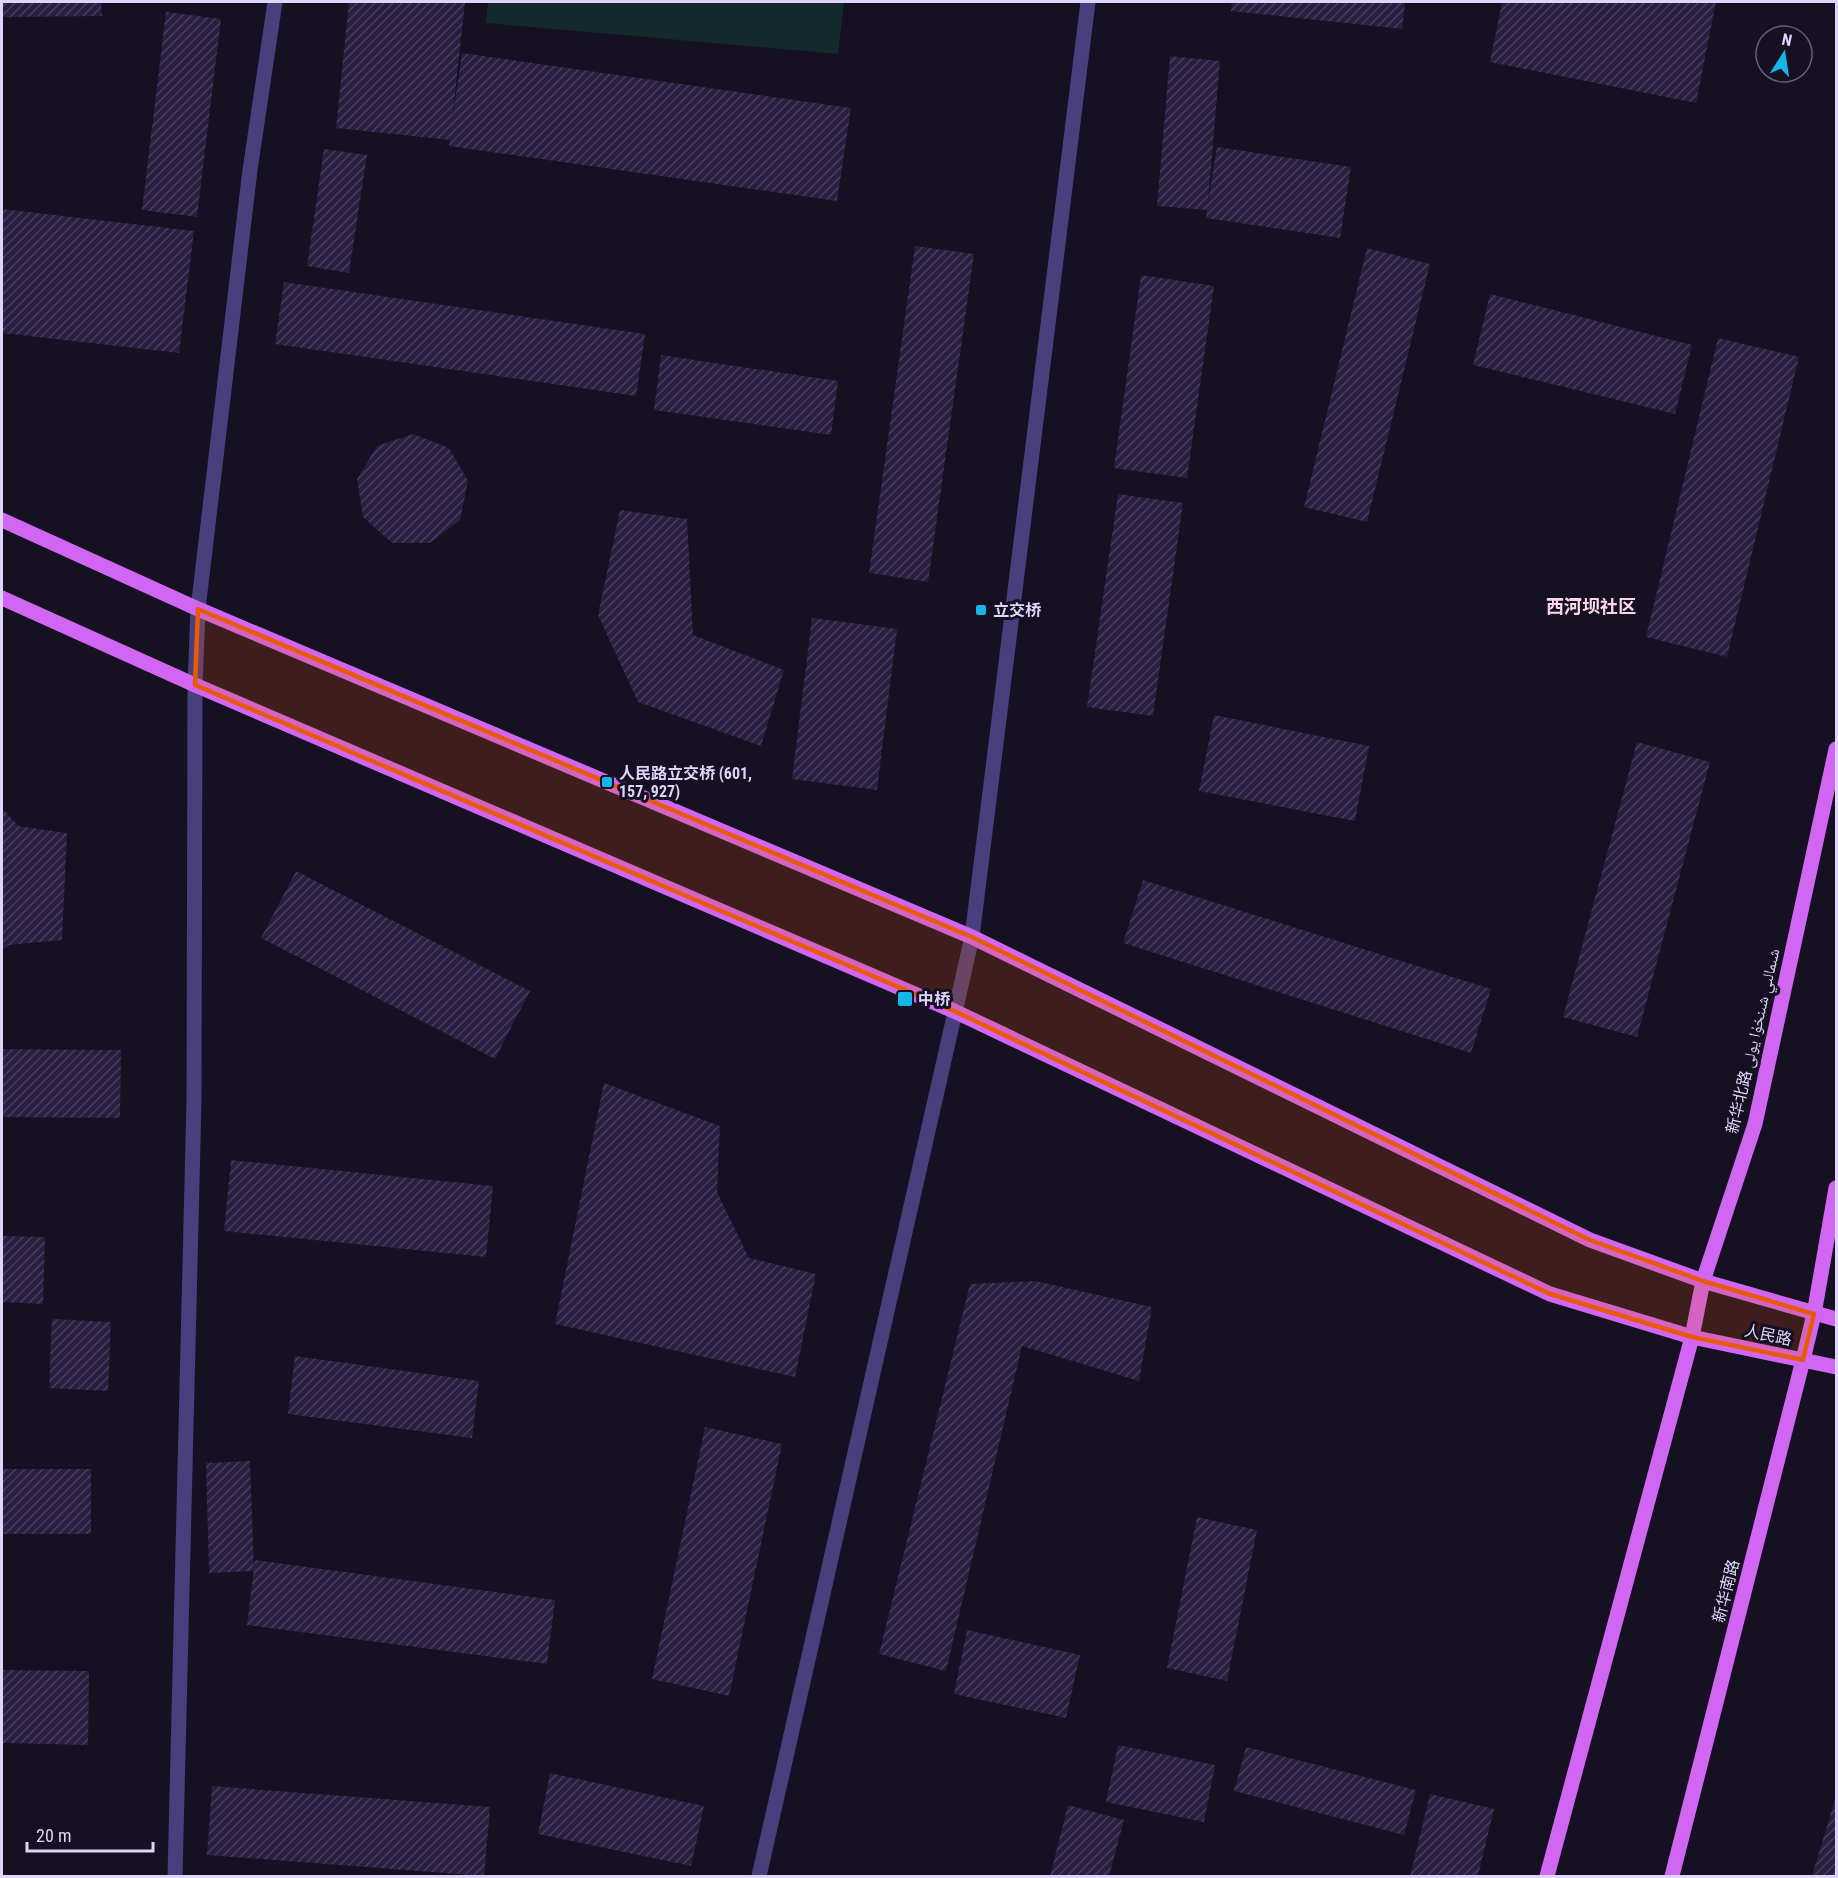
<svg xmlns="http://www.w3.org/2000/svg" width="1838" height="1878" font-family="'Roboto Condensed','Noto Naskh Arabic','Noto Sans SC',sans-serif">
<defs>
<pattern id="building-hatch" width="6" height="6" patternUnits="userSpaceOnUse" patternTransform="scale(1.5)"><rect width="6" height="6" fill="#2a1e41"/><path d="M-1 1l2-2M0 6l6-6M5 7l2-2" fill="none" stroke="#483e5d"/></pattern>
</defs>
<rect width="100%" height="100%" fill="#151022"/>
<polygon fill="#14292b" points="488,2 844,2 838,54 486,23"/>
<g fill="url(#building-hatch)">
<polygon points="2,2 101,2 102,16 2,17"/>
<polygon points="349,2 465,2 452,122 462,53 851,108 837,201 449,146 450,140 336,128"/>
<polygon points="1232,2 1405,2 1402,29 1231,11"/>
<polygon points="1502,2 1716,2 1696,103 1490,62"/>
<polygon points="166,12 221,19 197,217 142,210"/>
<polygon points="1170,56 1220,61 1208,202 1217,147 1351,167 1340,238 1206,218 1207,210 1157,206"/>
<polygon points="324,149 367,155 349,273 307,266"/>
<polygon points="2,209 194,231 179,353 2,333"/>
<polygon points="915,246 974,254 928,582 869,573"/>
<polygon points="1367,248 1430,264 1367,522 1304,507"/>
<polygon points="1141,275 1214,286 1187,478 1114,468"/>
<polygon points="284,282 645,334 636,396 275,344"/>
<polygon points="1490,294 1692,345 1675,414 1473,365"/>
<polygon points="1718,338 1799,357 1727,657 1646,637"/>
<polygon points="661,355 838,381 831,435 654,410"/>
<polygon points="413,434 449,448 468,481 460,520 430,543 392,543 363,517 357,479 377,446"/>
<polygon points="1118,494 1183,503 1153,716 1087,707"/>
<polygon points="620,510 687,519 693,635 784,670 761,746 638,702 598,615"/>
<polygon points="812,618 897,629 877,790 792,779"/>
<polygon points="1214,715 1369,746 1355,821 1199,791"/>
<polygon points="1637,742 1710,762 1637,1037 1563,1017"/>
<polygon points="2,808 18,826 67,833 62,940 9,945 2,950"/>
<polygon points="296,871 530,991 495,1059 261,938"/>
<polygon points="1143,880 1491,989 1471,1053 1123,943"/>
<polygon points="2,1049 121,1050 120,1118 2,1117"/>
<polygon points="604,1083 720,1126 717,1192 749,1258 816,1274 795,1377 555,1324"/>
<polygon points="231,1160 493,1186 486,1257 224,1231"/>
<polygon points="2,1236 45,1237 43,1304 2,1302"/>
<polygon points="1035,1281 1152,1307 1139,1381 1022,1346 946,1671 879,1654 970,1284"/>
<polygon points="52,1319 111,1322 108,1391 49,1388"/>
<polygon points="295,1356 479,1381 472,1438 288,1414"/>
<polygon points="705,1427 782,1444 729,1696 652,1679"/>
<polygon points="250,1461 254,1571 209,1573 206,1463"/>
<rect x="2" y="1469" width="89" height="65"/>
<polygon points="1197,1517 1257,1530 1227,1681 1167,1668"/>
<polygon points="255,1560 555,1600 547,1664 247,1625"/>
<polygon points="967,1630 1080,1655 1066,1718 954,1694"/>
<polygon points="2,1670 89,1671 88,1745 2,1743"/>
<polygon points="1118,1745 1215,1765 1204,1822 1106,1802"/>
<polygon points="1246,1747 1416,1790 1404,1835 1234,1791"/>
<polygon points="550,1773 704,1806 691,1866 538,1834"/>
<polygon points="212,1786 490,1807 484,1876 207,1855"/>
<polygon points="1430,1794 1494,1809 1478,1876 1410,1876"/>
<polygon points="1836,1796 1836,1876 1812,1876"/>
<polygon points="1068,1805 1124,1820 1109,1876 1050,1876"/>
</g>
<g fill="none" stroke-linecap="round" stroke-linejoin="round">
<g stroke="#4a3f7d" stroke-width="15">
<polyline points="175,1876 194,1101 195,685 198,609 250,170 275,2"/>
<polyline points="759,1876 972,937 1088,2"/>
</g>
<g stroke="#d066f1" stroke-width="15">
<polyline points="2,520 198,609 972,937 1590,1240 1703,1281 1836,1319"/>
<polyline points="2,598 195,685 954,1011 1550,1294 1692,1337 1836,1367"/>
<polyline points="1547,1876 1692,1337 1703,1281 1755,1124 1836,749"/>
<polyline points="1672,1876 1803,1360 1814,1314 1836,1188"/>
</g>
</g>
<path fill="#e8590c" fill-opacity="0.2" stroke="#e8590c" stroke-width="4.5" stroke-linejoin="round" d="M198,609L972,937L1590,1240L1703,1281L1814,1314L1803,1360L1692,1337L1550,1294L954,1011L195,685Z"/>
<g fill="#15b6e7" stroke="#151022" stroke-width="2">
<rect x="975" y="604" width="12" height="12" rx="3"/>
<rect x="601" y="776" width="12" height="12" rx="3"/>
<rect x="897" y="991" width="16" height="16" rx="3"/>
</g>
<g text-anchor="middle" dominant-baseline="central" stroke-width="6" stroke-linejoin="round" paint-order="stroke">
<g font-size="16" font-weight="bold" fill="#ded5fb" stroke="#151022" text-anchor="start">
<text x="993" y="610">立交桥</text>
<text x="619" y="773">人民路立交桥 (601,<tspan x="619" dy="18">157, 927)</tspan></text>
<text x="918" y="999">中桥</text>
</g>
<g font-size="16" fill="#ded5fb" stroke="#151022">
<text transform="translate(1753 1041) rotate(-77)">新华北路 شىمالىي شىنخۇا يولى</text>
<text transform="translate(1768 1335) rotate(12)">人民路</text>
<text transform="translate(1726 1591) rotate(-76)">新华南路</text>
</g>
<g font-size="18" font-weight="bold" fill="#fbd7e9" stroke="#151022">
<text x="1591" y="606">西河坝社区</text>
</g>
</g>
<rect width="1838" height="1878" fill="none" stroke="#ded5fb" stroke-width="6"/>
<g transform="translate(1784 54) rotate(12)"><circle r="28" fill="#151022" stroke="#655f79" stroke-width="1.5"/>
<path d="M0-4.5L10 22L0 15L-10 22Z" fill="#15b6e7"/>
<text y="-9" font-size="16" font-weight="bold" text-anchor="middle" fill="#ded5fb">N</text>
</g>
<path d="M27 1842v9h126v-9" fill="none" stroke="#ded5fb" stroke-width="3"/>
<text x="36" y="1842" font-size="18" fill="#ded5fb" stroke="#151022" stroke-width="4.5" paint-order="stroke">20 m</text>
</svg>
